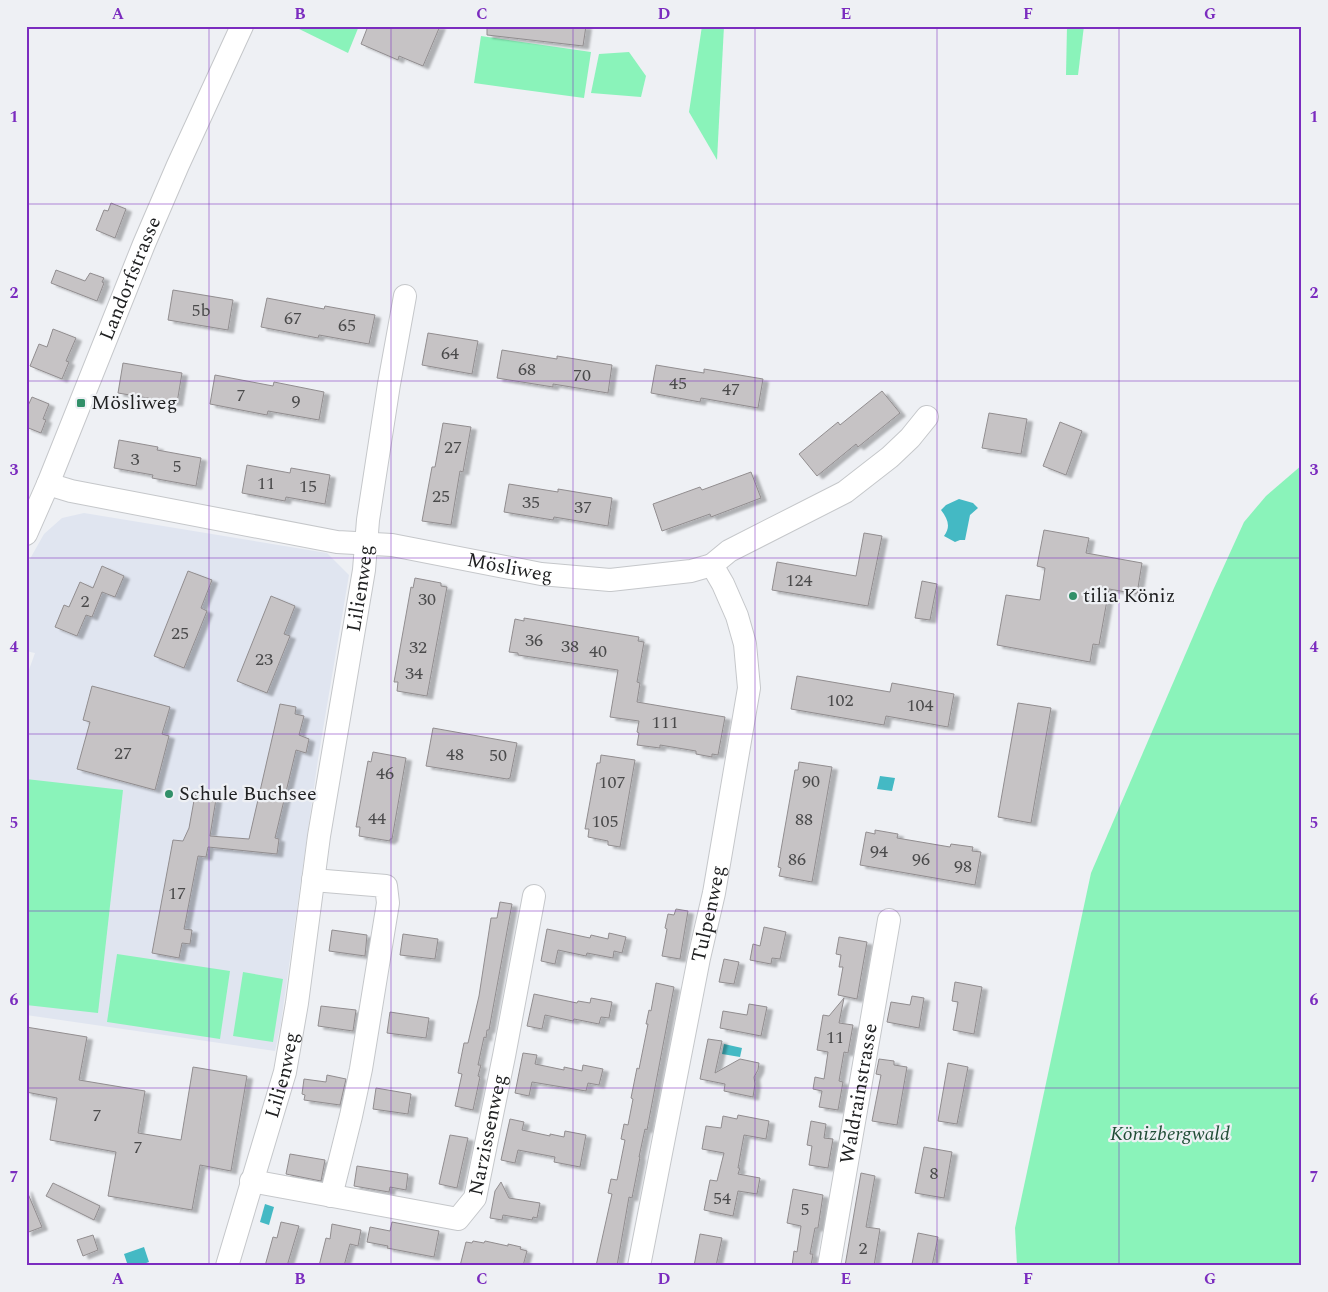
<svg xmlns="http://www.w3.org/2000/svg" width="1328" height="1292" font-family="Spectral,serif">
<defs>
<filter id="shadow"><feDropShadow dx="5.5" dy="3" stdDeviation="1" flood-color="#0004"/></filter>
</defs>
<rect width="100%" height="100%" fill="#eef0f4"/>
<polygon fill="#e0e5f0" points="84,513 327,553 349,575 318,759 281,1023 275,1051 26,1015 26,678 35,653 26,651 26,566 44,534 62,518"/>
<g fill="#8af3ba">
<polygon points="293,26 359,26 348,53"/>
<polygon points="702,26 724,26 717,160 689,112"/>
<polygon points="1067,26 1084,26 1078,75 1066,75"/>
<polygon points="481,36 591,52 584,98 474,83"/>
<polygon points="629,52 646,76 641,97 591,93 599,54"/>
<polygon points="1302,465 1302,1266 1017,1266 1015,1228 1091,873 1214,588 1244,522 1266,496"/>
<polygon points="26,779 123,790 98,1013 26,1005"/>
<polygon points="117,954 230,971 220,1039 107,1022"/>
<polygon points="243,972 283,979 273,1042 233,1036"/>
</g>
<g fill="#44b9c4">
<path d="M959,499L973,503L978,508L970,515L965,540H960L955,542L944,536C951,527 948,519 941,510L946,505Z"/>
<polygon points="880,776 895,778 892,791 877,789"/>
<polygon points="724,1044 742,1048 740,1057 722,1054"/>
<polygon points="265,1204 274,1207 269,1225 260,1222"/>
<polygon points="144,1247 149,1262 138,1266 128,1266 124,1254"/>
</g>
<g fill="#c6c3c5" stroke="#918d8f" filter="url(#shadow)">
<polygon points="368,26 440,26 423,66 399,56 398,60 361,44"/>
<polygon points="487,26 586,26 583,46 487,35"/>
<polygon points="111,203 126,209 115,238 96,230 104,210 108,211"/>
<polygon points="56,270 85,281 90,273 104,278 102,282 104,283 97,301 51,283"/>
<polygon points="173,290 233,300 228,330 168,320"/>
<polygon points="267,298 324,309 325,306 375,315 369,344 319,335 318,338 261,327"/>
<polygon points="53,329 76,338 66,361 69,362 62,379 30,366 39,344 47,347"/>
<polygon points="428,333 478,341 472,374 422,365"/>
<polygon points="502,350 557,359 557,356 612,365 608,393 553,384 553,387 497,378"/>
<polygon points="123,363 182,373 177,403 118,393"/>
<polygon points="656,365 704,373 704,369 763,379 758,408 701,398 700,402 651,393"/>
<polygon points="215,375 273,386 274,382 324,392 319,420 268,411 267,415 210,404"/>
<polygon points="882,391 900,413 858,447 856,444 817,476 799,454 838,422 840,425"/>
<polygon points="32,397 49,404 43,419 46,420 41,433 26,427 26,410"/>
<polygon points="989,413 1027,419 1021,454 982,448"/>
<polygon points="1060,422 1082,431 1066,475 1043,466"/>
<polygon points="443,423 471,427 463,472 460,471 451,525 422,521 432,467 435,467"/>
<polygon points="119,440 158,447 157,450 201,458 196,486 152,478 153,475 114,468"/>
<polygon points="247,465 290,473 291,468 330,475 325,504 286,497 285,501 242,493"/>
<polygon points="751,472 761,498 711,517 710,514 662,531 653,504 700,487 702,490"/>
<polygon points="509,484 558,492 558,489 612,498 608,526 554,517 553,520 504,512"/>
<polygon points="1044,530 1089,538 1086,553 1142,563 1137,594 1109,589 1099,645 1093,644 1090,662 997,645 1006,595 1040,600 1045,568 1037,566"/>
<polygon points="864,533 882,536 868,606 772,590 777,562 856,576"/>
<polygon points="102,566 124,576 115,597 102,592 92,617 86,615 77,636 55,627 64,605 69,607 80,582 93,588"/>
<polygon points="188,571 212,580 201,608 207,611 184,668 154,656"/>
<polygon points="415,578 441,583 441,586 447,587 427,696 397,691 398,682 394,682 411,587 413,588"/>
<polygon points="922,581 937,584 930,620 915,618"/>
<polygon points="271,596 295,606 284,634 290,636 267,693 237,681"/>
<polygon points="524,618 639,637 638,641 644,642 637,682 640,683 637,702 725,717 718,755 712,754 712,757 696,754 696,751 660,745 660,748 637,745 639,733 637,732 639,721 610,717 618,670 518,655 518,653 509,652 515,619 524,621"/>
<polygon points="797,676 890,692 892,683 954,694 948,727 886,716 884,725 791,709"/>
<polygon points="92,686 170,707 162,734 169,736 155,790 77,769 90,722 83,720"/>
<polygon points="1018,703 1051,708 1031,823 998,817"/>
<polygon points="280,704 296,707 295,714 304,716 299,735 309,739 306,753 296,750 275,838 279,839 277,854 208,847 206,857 198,856 184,929 192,930 190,944 182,943 179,958 152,953 173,840 183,841 189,828 195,795 216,799 210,836 249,839"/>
<polygon points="433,728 517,743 510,778 507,779 426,766"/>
<polygon points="373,752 406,758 392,839 390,839 390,841 359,836 360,827 356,827 368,761 371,762"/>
<polygon points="601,755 635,760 620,847 608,845 608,841 588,837 589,829 585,829 597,763 600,763"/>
<polygon points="799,762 832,767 812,882 779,876 781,868 778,867 795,770 798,770"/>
<polygon points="875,830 898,834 897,838 950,847 951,844 973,847 972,851 981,852 975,885 860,865 866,832 875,834"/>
<polygon points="500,902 512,904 489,1030 487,1030 486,1038 484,1037 478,1065 481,1065 478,1076 480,1077 473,1110 455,1106 462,1074 458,1073 464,1043 468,1043 479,996 491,918 497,918"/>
<polygon points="676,909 688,911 680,959 662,956 667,929 665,928 668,914 674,915"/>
<polygon points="764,927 786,932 780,959 772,958 771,964 750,960 753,944 760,946"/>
<polygon points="547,929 590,938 591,935 608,939 609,933 626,937 622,953 614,951 613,958 587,953 586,956 558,950 555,964 541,961"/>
<polygon points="332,930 367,935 365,956 329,951"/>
<polygon points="403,934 438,939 435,959 400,955"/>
<polygon points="839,937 867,942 857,999 838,995 843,967 839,967 841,955 836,954"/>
<polygon points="724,959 739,962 734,984 719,982"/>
<polygon points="955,982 982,987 974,1034 953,1030 958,1002 952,1001"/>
<polygon points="656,983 674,987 647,1130 645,1129 639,1157 640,1157 632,1198 629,1197 617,1266 596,1266 612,1194 608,1193 611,1179 617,1180 625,1140 621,1139 624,1124 628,1125 633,1099 631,1098 637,1068 639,1069 648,1024 646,1024 649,1010 651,1011"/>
<polygon points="534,994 577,1003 578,1001 590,1003 591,998 612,1002 609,1018 601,1017 599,1024 574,1019 573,1021 545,1015 542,1029 527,1026"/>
<polygon points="912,996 924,998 919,1028 887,1022 891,1002 910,1005"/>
<polygon points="844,998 839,1023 853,1025 848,1053 844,1052 839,1081 843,1082 838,1110 819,1107 822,1091 813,1089 815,1077 824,1079 828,1052 817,1050 823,1015 829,1016"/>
<polygon points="749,1004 767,1007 761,1036 720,1028 723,1011 747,1015"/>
<polygon points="321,1006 356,1010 353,1031 318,1026"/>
<polygon points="390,1012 429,1018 426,1038 387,1033"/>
<polygon points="26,1027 87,1037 79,1080 145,1091 138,1133 181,1140 193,1067 247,1076 231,1171 200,1165 192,1210 108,1196 116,1152 50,1140 57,1098 26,1092"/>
<polygon points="708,1039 722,1041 715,1073 740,1059 759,1063 758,1070 754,1077 755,1084 753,1097 724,1091 725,1084 700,1079"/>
<polygon points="523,1053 537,1055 535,1064 564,1070 564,1067 582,1071 583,1065 603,1069 599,1085 588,1083 586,1091 532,1082 529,1096 515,1093"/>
<polygon points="879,1059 894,1061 894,1065 907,1067 897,1125 872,1121 881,1075 876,1074"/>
<polygon points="948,1063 968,1067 957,1124 938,1121"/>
<polygon points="327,1075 346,1079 340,1105 304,1100 305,1095 302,1094 304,1079 326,1082"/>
<polygon points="376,1088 411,1094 408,1114 373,1109"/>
<polygon points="738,1115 769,1121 766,1139 744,1135 738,1168 740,1168 738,1174 760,1178 757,1194 738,1191 733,1216 704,1210 710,1180 717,1181 724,1153 702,1149 706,1126 721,1128 723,1116 737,1119"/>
<polygon points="510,1119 524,1122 522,1130 550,1136 550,1134 564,1137 565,1131 586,1135 580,1167 554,1162 555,1157 518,1150 515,1163 501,1160"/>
<polygon points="811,1121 826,1124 824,1138 833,1139 828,1168 809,1165 812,1146 807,1145"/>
<polygon points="450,1135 468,1138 457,1188 439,1184"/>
<polygon points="924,1147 952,1152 944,1198 915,1193"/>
<polygon points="290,1154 325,1160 321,1181 286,1174"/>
<polygon points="357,1166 408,1174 406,1190 390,1187 389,1192 354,1186"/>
<polygon points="861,1173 875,1176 866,1227 880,1229 874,1266 845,1266"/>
<polygon points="501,1182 509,1198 540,1203 537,1218 533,1217 532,1220 503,1215 502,1220 490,1218 495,1191"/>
<polygon points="53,1183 100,1206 94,1220 46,1196"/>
<polygon points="26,1189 42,1227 26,1233"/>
<polygon points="793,1189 823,1195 818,1228 815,1228 810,1254 813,1254 811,1266 792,1266 794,1251 797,1252 801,1226 787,1223"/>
<polygon points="281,1222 299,1226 287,1266 265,1266 273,1237 277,1238"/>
<polygon points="392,1222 439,1231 434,1257 387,1248 388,1246 367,1242 370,1227 390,1231"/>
<polygon points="332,1224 361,1230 358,1246 350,1244 344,1266 319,1266 326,1238 330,1239"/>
<polygon points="918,1233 938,1237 932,1266 912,1264"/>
<polygon points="700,1234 722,1238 716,1266 694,1266"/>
<polygon points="93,1235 98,1250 83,1256 77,1240"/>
<polygon points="473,1241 484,1243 485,1241 508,1246 508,1244 521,1247 520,1249 527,1251 523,1266 460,1266 466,1242 472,1243"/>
</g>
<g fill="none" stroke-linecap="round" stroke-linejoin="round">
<g stroke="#c5c7ca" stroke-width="24">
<g id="minor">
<path id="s1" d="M48,484L71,491L337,542L392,545L541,574L610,580L691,571L712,565L729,551L845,492L890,457L910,438L927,417"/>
<path id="s2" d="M26,534L48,484L144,244L178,165L242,26"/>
<polyline points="313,880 386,886 388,903 361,1069 351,1116 331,1196"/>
<path id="s3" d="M251,1181L458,1219L475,1198L504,1056L534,896"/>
<path id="s4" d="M227,1266L285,1072L297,1003L319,836L364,570L368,520L389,384L405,296"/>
<path id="s5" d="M639,1266L699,958L714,893L749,688L745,644L737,616L723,584L712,565"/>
<path id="s6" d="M829,1266L889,920"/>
</g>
</g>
<use href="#minor" stroke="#fff" stroke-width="22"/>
</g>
<path fill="none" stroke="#7b2cbf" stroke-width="1" stroke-opacity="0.55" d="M209,26V1266M391,26V1266M573,26V1266M755,26V1266M937,26V1266M1119,26V1266M26,204H1302M26,381H1302M26,558H1302M26,734H1302M26,911H1302M26,1088H1302"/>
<g fill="#329069" stroke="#eef0f4" stroke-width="2">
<rect x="76" y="398" width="10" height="10" rx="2.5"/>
<circle cx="1073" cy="596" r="5"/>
<circle cx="169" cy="794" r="5"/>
</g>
<g text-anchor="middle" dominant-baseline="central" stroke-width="4.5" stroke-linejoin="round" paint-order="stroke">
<g font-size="18" fill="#4a4a4b">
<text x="201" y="310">5b</text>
<text x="293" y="318">67</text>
<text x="347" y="325">65</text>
<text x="450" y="353">64</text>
<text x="527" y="369">68</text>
<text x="582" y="375">70</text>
<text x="678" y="383">45</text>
<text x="731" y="389">47</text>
<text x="241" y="395">7</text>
<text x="296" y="401">9</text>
<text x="453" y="447">27</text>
<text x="135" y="459">3</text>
<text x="177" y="466">5</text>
<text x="266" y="483">11</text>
<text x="308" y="486">15</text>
<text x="441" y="496">25</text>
<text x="531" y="502">35</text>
<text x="583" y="507">37</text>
<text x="799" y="580">124</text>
<text x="427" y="599">30</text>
<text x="85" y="601">2</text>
<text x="180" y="633">25</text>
<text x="534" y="640">36</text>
<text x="570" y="646">38</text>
<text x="418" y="647">32</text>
<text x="598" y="651">40</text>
<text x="264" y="659">23</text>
<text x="414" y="673">34</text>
<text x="840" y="700">102</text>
<text x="920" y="705">104</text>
<text x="665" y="722">111</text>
<text x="123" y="753">27</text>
<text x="455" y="754">48</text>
<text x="498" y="755">50</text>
<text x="385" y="773">46</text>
<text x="811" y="781">90</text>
<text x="612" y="782">107</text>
<text x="377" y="818">44</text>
<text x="804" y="819">88</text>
<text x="605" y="821">105</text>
<text x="879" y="851">94</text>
<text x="797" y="859">86</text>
<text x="921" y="859">96</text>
<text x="963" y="866">98</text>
<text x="177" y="893">17</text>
<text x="835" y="1037">11</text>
<text x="97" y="1115">7</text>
<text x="138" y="1147">7</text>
<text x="934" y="1173">8</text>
<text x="722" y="1198">54</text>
<text x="805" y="1209">5</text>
<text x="863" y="1248">2</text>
</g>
<g font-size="20" fill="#202122" stroke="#eef0f4">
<text stroke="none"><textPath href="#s2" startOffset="276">Landorfstrasse</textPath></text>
<text stroke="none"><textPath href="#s1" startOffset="470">Mösliweg</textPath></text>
<text stroke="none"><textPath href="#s4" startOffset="692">Lilienweg</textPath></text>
<text stroke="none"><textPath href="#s5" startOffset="359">Tulpenweg</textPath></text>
<text stroke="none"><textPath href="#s4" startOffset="199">Lilienweg</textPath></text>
<text stroke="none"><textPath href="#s6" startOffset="175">Waldrainstrasse</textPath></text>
<text stroke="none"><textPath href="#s3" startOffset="302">Narzissenweg</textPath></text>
</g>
<g font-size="20" fill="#202122" stroke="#eef0f4" text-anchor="start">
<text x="91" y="403">Mösliweg</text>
<text x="1083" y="596">tilia Köniz</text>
<text x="179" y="794">Schule Buchsee</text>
</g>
<g font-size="20" font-style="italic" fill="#204d36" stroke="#eef0f4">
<text x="1170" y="1134">Könizbergwald</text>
</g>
</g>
<rect width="1328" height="1292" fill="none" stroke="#eef0f4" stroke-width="55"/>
<rect x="28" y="28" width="1272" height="1236" fill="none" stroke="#7b2cbf" stroke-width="2"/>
<g font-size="16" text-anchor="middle" font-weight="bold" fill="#7b2cbf">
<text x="118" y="19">A</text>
<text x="300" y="19">B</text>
<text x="482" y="19">C</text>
<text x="664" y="19">D</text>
<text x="846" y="19">E</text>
<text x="1028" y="19">F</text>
<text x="1210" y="19">G</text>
<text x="14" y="122">1</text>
<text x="1314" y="122">1</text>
<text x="14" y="298">2</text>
<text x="1314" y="298">2</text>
<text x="14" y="475">3</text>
<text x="1314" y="475">3</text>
<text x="14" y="652">4</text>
<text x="1314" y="652">4</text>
<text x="14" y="828">5</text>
<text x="1314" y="828">5</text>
<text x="14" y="1005">6</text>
<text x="1314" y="1005">6</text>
<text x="14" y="1182">7</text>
<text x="1314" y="1182">7</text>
<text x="118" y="1284">A</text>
<text x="300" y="1284">B</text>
<text x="482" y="1284">C</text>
<text x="664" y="1284">D</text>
<text x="846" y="1284">E</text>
<text x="1028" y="1284">F</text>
<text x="1210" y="1284">G</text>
</g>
</svg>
